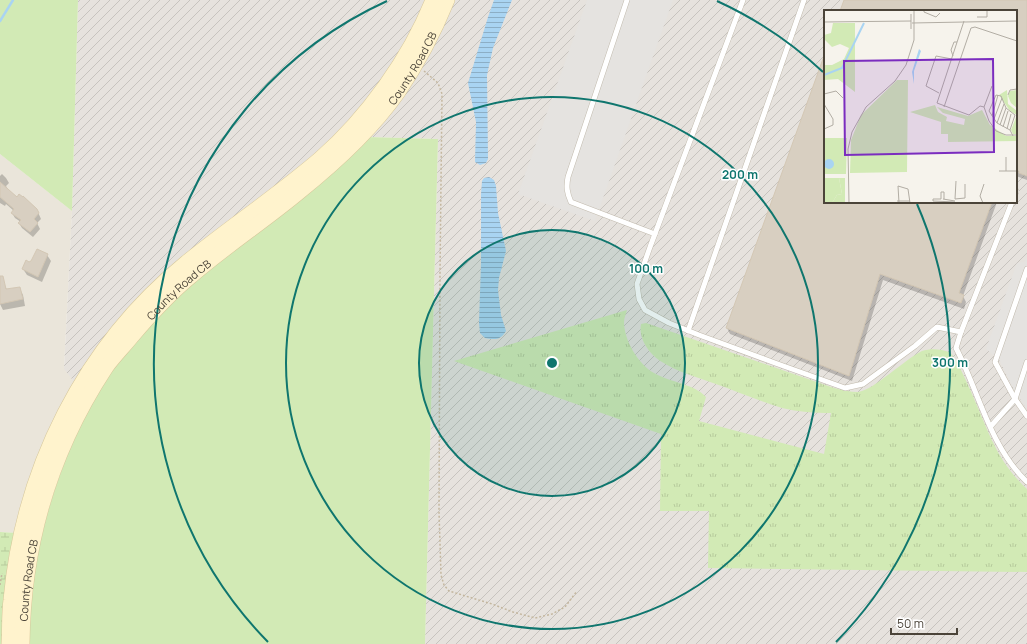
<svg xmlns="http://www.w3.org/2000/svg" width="1027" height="644" font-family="Manrope,sans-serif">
<defs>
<pattern id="industrial-furrows" width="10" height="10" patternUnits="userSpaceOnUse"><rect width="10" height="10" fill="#e6e2dd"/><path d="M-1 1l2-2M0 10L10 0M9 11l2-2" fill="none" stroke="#c7c3be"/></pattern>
<pattern id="grass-tufts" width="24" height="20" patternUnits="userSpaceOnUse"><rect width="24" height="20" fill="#d2eab5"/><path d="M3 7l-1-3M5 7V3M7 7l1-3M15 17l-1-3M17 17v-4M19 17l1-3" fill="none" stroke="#b6ca9c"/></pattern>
<pattern id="wetland-marsh" width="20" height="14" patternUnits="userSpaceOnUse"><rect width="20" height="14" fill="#d2eab5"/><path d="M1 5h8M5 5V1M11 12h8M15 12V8" fill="none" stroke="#b6ca9c"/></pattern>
<pattern id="water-rules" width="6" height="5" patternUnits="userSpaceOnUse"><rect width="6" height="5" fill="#a9d4f2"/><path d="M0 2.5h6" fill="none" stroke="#8caec5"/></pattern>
</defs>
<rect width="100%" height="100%" fill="#f6f3ec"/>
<polygon fill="#eae5da" points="0,154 72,211 64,368 75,383 18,533 0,532"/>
<g fill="url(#industrial-furrows)" fill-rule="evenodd">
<polygon points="78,0 429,0 387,74 344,128 75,383 64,369 72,211"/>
<path d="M454,0H1027V644H425L438,139L367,137ZM825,11H1016V202H825Z"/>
</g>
<path fill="url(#grass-tufts)" d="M627,310C626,314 624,318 624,322C624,340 638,364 654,373C671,383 693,383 706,397L699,421L824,454L831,413C815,413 798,412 782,408C759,401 736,391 713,383C696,377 678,372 662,362C650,355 638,339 641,324L646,323L834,388C842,390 850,392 858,392C874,390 905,359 922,351C930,348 942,349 949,352C960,359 985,427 993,442C1001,460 1013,476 1027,489V572L708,568L709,511H660L661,434L454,361Z"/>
<polygon fill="url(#wetland-marsh)" points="0,532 18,533 5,644 0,644"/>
<g fill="#d2eab5">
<polygon points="0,0 78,0 72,211 0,154"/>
<path d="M367,137L438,139L425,644H29C30,627 29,610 31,593C41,510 80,402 136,338C170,299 209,268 249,235C288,202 328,170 367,137Z"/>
</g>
<g fill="#e5e3e0">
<polygon points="587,0 673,0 595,221 518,194"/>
<polygon points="1027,258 1027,410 1012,386 1000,361 986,349 1017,263 1024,262"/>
</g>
<g fill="url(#water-rules)">
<polygon points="494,0 512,0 493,48 487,75 488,159 486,163 480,165 475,162 476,122 468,83 488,17"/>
<path d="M489,177L494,180L496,186L498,213L506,251L499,278L498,290L501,315L506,331C501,340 495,340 485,338L480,333L479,323L481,264V194L482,181L484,178Z"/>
</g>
<g fill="#0003">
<polygon points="846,0 1027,0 1027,180 1016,176 1016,11 842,11"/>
<polygon points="825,57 825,202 997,202 963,296 966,302 964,309 883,280 852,381 730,334 727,328"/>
<polygon points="2,174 6,178 9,183 6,186 9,191 17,198 37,210 41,219 37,223 40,229 33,237 22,228 19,223 21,222 15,218 12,213 14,211 6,204 5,206 0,203 0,176"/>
<polygon points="47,255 51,261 42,282 27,275 23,269 29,263"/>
<polygon points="0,286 5,286 7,290 20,289 23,295 25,306 3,310 0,304"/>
</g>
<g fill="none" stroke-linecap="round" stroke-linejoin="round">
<polyline stroke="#a9d4f2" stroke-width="2.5" points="0,21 13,0"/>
</g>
<g fill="#d8cfc1" stroke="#d3c7b4">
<polygon points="844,0 1027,0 1027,176 1019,173 1019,171 1016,170 1016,11 840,11"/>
<polygon points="824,56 825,202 992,202 959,293 964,295 961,303 880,274 849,376 726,328"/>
<polygon points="0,182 17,197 19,194 23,197 23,196 37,209 39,213 34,219 38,223 30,232 18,223 21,220 11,213 14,209 0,197"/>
<polygon points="37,249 48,254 38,277 22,269 26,260 29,262 31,261"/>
<polygon points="0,276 3,276 6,289 20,287 23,299 0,304"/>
</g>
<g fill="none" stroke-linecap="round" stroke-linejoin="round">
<g stroke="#c2bbae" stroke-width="6">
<g id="lane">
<path d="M627,0L568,177C566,187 567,193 571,202L655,234"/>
<polyline points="743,0 650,247 637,284 639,299 645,310 669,323 699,335 775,363 845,388 863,384 915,346 937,327 961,332 1012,202"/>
<polyline points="1016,192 1016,191"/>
<polyline points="1027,269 995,362 1015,399 1027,416"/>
<polyline points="688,331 804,0"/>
<path d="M961,332L956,348C979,392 990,447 1027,482"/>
<polyline points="991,426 1015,399 1027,362"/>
</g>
</g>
<g stroke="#d6c79b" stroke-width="16">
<g id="secondary">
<path d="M9,644C10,629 9,614 11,600C23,469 84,346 186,263C230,227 277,196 320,159C367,118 410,58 433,0"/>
<path id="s1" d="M22,644C23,543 50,452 106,367C114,356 124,346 132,336C150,315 169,294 191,276C226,246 264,221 299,192C334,164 372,129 398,92C417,64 434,32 447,0"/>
</g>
</g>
<g stroke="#c4b79f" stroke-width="1.5" stroke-dasharray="2 2" stroke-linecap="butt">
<polyline points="424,71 438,83 442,94 440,273 439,512 441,575 444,585 449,591 492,604 513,612 535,618 552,614 565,607 577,591"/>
<polyline points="0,585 2,573"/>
</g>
<use href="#lane" stroke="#fff" stroke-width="5"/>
<use href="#secondary" stroke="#fff3cd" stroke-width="15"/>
</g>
<circle cx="552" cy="363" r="133" fill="#0f766e" fill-opacity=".12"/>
<g fill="none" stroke="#0f766e" stroke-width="2">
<circle cx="552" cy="363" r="133"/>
<circle cx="552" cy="363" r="266"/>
<path d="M268 642A398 398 0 0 1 387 1M717 1A398 398 0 0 1 823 72M917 204A398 398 0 0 1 836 642"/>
</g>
<g text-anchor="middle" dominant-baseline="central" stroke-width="3" stroke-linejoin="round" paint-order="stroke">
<g font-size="11" fill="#4b4439" stroke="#fff">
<text stroke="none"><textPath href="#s1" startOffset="724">County Road CB</textPath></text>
<text stroke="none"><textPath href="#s1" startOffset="400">County Road CB</textPath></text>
<text stroke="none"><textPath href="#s1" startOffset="64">County Road CB</textPath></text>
</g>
</g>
<g transform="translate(824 10)">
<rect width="193" height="193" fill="#f6f3ec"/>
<path d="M183,80L184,94L193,101V124H189L187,120L193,105L186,101L175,85ZM193,80V98L187,93L184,86L186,81ZM111,95L114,102L123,107L122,111L140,115L141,109L119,103L113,97L144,106L158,100L166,115L182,126H193V131L124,132V124H117V112L86,102ZM15,168H21V193H8L13,185L18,184Z" fill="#d2eab5"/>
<path d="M0,168H15L18,184L13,185L8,193H0Z" fill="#d2eab5"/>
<path d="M0,128H23L22,164H0Z" fill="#d2eab5"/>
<path d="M9,13H31V82L14,69L0,70V55H8L20,49L25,38L16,34L8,37L0,29V25L7,23ZM73,70H84L83,162L26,163L27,130L37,105Z" fill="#d2eab5"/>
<path d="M95,39L97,41L90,61V74L88,62ZM0 154a5 5 0 1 1 10 0a5 5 0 1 1-10 0Z" fill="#a9d4f2"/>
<path fill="none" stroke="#a9d4f2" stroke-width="2" d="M0,65L18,58L40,13"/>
<path fill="none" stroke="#b2ada4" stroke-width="1" d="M100,0V2L112,7L116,3M87,4V19M153,7H163V0M140,11L113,93L145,105L156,96L160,97L168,76M0,12L87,11M88,13L193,11M129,46L127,40L130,32H133M115,83L102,76L112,46L128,49M0,84L12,81L19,88M184,85L186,80L193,79M0,94L9,109V115L0,119M120,97L147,18L151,17L193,31M160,97L165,111L172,121L182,125H193M168,106L174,85M170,109L178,88M173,113L180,94M176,115L182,98M179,117L184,101M183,119L187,104M186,120L173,113L165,101L172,85L177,86L182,98L191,105L186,120L189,126M182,147V161M175,161H193M132,171L131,189L141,188V174M119,189L131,191M120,189V182H117V189H109V191L131,192M73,191H86M25,193L24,139L28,122L42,97L71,71L82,55L90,30V0M75,193L74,176L84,179L86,193M159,193L156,186L160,174"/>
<path fill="#7b2cbf" fill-opacity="0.15" stroke="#7b2cbf" stroke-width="2" d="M169,49L170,142L21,145L20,51Z"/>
<rect width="193" height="193" fill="none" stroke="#4b4439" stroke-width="2"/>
</g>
<circle cx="552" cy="363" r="6" fill="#0f766e" stroke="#fff" stroke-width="2"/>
<g font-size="12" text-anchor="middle" font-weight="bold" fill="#0f766e" stroke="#fff" stroke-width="3" stroke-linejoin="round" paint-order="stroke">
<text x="740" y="179">200 m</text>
<text x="646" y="273">100 m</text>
<text x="950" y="367">300 m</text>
</g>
<path d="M891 628v6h66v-6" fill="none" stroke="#4b4439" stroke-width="2"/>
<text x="897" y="628" font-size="12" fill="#4b4439" stroke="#ffffff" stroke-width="3" paint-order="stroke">50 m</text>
</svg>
